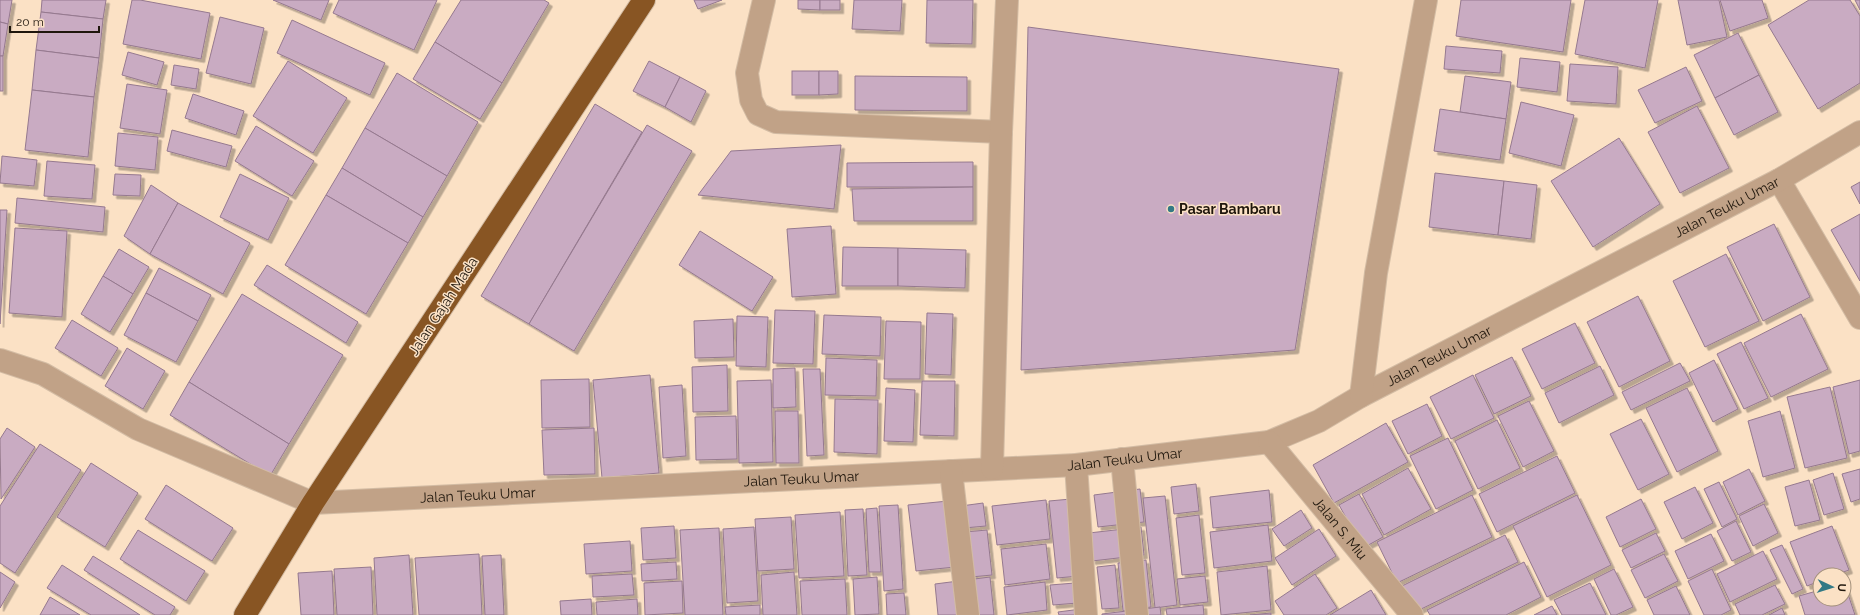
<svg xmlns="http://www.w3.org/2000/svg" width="1860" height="615" font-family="Raleway,sans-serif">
<defs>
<filter id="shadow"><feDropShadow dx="3.5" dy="3.5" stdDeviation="0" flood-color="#0004"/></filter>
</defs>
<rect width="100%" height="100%" fill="#fbe1c5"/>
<g fill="#c9abc2" stroke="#95798f" filter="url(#shadow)">
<polygon points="0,0 12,0 8,24 0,22"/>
<polygon points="42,0 106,0 103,19 41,12"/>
<polygon points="132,0 140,0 210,13 201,59 123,44"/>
<polygon points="273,0 329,0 321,20"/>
<polygon points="339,0 437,0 414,50 333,13"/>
<polygon points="461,0 544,0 549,3 502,83 435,42"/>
<polygon points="694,0 722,0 698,9"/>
<polygon points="798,0 820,0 820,10 798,9"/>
<rect x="820" y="0" width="20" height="10"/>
<polygon points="854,0 902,0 900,31 852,29"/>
<polygon points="927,0 973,0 972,44 926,43"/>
<polygon points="1461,0 1571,0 1563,52 1456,36"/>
<polygon points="1585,0 1658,0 1645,68 1575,54"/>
<polygon points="1678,0 1719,0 1727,37 1687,45"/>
<polygon points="1720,0 1762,0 1768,18 1730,31"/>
<polygon points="1809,0 1850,0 1860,16 1860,83 1818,109 1768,25"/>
<polygon points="1855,0 1860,0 1860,10"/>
<polygon points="41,12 103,19 99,58 36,50"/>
<polygon points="220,17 264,28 251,84 206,73"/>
<polygon points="292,20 385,63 370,95 277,53"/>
<polygon points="0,22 8,24 3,56 0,56"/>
<polygon points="1028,27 1339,69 1295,350 1021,370"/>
<polygon points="1738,33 1759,75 1715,98 1694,55"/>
<polygon points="435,42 502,83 480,119 413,79"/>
<polygon points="1446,46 1502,51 1500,73 1444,69"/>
<polygon points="36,50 99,58 94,97 32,90"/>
<polygon points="128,52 164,62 157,85 122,75"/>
<rect x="0" y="56" width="3" height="35"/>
<polygon points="1520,58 1560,62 1557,92 1517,87"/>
<polygon points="288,61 347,98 313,153 253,116"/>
<polygon points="649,61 680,77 665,107 633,91"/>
<polygon points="1570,64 1618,67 1616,104 1567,101"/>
<polygon points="174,65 199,69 196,89 171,85"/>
<polygon points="1686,67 1702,101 1655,123 1638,90"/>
<rect x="792" y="71" width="27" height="24"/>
<polygon points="819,71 838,71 838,94 819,95"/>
<polygon points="397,73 478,122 447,176 365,128"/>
<polygon points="1759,75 1778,112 1734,135 1715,98"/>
<polygon points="855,76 967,77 967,111 855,110"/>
<polygon points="1465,76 1511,82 1506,119 1460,112"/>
<polygon points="680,77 706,91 691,122 665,107"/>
<polygon points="127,84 167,90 160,134 120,128"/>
<polygon points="32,90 94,97 88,157 25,150"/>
<polygon points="193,94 244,111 236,135 185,118"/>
<polygon points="1521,102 1574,115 1561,166 1509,153"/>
<polygon points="595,104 642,132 529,324 481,296"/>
<polygon points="1697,106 1729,168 1680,193 1648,132"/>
<polygon points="1440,109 1506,119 1500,160 1434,151"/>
<polygon points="647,125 692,151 574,351 529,324"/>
<polygon points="256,126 314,161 292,196 235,161"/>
<polygon points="365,128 447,176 423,217 342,168"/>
<polygon points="172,130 232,146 226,167 167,151"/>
<polygon points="118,133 158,137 155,170 115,166"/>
<polygon points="1619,138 1660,204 1593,247 1551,181"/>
<polygon points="841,145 834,209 698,195 731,151"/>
<polygon points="2,156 37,160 34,186 0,183"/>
<polygon points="47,161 95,165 92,199 44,196"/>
<polygon points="973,162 973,187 847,187 847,163"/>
<polygon points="342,168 423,217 408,243 326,195"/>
<polygon points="1435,173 1504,181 1498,235 1429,227"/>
<polygon points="115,174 141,175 140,196 113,195"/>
<polygon points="240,174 289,198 268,240 220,217"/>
<polygon points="1504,181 1537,185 1531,239 1498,235"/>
<polygon points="1860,182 1860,204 1851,187"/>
<polygon points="151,185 178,203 150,254 124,236"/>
<polygon points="973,187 973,221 854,221 852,189"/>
<polygon points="326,195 408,243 366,314 285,265"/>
<polygon points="17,198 105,207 103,232 15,223"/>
<polygon points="178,203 250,243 223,294 150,254"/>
<polygon points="0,210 7,210 0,324"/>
<polygon points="1860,214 1860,281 1831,230"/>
<polygon points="1774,224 1810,297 1763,321 1727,247"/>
<polygon points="831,226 836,294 792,297 787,229"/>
<polygon points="15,228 67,231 62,317 9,313"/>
<polygon points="700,231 773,277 752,311 679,265"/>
<polygon points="843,247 898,248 898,286 842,286"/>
<polygon points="898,248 966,250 965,288 898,286"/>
<polygon points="119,249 149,267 133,294 103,276"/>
<polygon points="1726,254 1759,321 1705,347 1673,281"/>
<polygon points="267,265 358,322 346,343 254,285"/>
<polygon points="159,268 211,295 198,321 146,293"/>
<polygon points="103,276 133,294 110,332 81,314"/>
<polygon points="146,293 198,321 176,362 124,335"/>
<polygon points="242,294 343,355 289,444 189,382"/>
<polygon points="1638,296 1670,361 1619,387 1587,322"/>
<polygon points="775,310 815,311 813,364 773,363"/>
<polygon points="927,313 953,314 951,375 925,374"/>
<polygon points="1801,314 1828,369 1771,397 1744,343"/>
<polygon points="824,315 881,317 880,356 822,354"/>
<polygon points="737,316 768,317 766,367 736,366"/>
<polygon points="733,319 734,357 695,358 694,321"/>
<polygon points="72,320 118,348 101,376 55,348"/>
<polygon points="886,321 921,322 920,379 884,379"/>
<polygon points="1575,323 1595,363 1542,389 1522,349"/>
<polygon points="1741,342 1768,398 1744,409 1717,354"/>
<polygon points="127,348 165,371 143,409 105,386"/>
<polygon points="1512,357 1531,396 1494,414 1475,375"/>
<polygon points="826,358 877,360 876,396 825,395"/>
<polygon points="1714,360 1738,409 1713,422 1689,373"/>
<polygon points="1680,363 1690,381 1631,410 1622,392"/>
<polygon points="727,365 728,411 693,412 692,367"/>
<polygon points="1600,366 1614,395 1559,423 1545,393"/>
<polygon points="795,368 796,407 773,408 773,369"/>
<polygon points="803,369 820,369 824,455 807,456"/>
<polygon points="650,375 659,473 602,478 593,380"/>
<polygon points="1473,375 1494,418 1451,439 1430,397"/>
<polygon points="589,379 590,427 542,428 541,380"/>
<polygon points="771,380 773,462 739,463 737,381"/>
<polygon points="1860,380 1860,451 1849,454 1833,387"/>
<polygon points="922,381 955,381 954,436 920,435"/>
<polygon points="189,382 289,444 270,476 170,415"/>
<polygon points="682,385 686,456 663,458 659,387"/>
<polygon points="1830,387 1847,458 1805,468 1787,397"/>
<polygon points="886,388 915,390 913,442 884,441"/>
<polygon points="1687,388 1718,451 1677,472 1646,408"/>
<polygon points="835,399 878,400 877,454 834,452"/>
<polygon points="1529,401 1554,451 1523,467 1498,416"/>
<polygon points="1427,404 1442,436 1408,454 1392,421"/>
<polygon points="775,411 798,411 799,463 776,463"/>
<polygon points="1780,411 1795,468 1763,477 1748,421"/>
<polygon points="736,416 737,459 696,460 695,417"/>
<polygon points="1641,419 1669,474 1638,490 1610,434"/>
<polygon points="1497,420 1520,468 1478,489 1455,441"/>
<polygon points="1386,423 1408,462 1334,503 1313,465"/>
<polygon points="7,428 35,447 1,499 0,439"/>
<polygon points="594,428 595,474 544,475 542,430"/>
<polygon points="1448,438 1473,490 1436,509 1410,456"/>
<polygon points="40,444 81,470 15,573 0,563 0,506"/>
<polygon points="1557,456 1575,493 1497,532 1479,494"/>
<polygon points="91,463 138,493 105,547 57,517"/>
<polygon points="1408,468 1431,509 1384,535 1362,494"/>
<polygon points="1749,469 1765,501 1738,515 1723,482"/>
<polygon points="1860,469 1860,499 1851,502 1842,474"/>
<polygon points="1833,473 1844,509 1824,515 1813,480"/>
<polygon points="1809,480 1820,520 1795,526 1785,487"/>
<polygon points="1719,482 1737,519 1722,527 1704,489"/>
<polygon points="1196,484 1199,511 1174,514 1171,487"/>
<polygon points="166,485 233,528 212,561 145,519"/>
<polygon points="1695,487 1713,523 1682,539 1664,502"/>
<polygon points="1140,489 1144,522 1098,527 1094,495"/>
<polygon points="1269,490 1272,522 1213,528 1210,497"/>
<polygon points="1359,494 1383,537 1363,548 1339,505"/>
<polygon points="1472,495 1492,537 1397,583 1377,542"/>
<polygon points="1577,495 1611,565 1547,597 1513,526"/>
<polygon points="1165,496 1177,605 1155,608 1143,498"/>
<polygon points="1071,499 1079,576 1057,578 1049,501"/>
<polygon points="1641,499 1656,529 1620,547 1606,517"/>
<polygon points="1046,500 1050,539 997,545 992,506"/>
<polygon points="948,501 955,567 916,571 908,505"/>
<polygon points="983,503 986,526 964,528 961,506"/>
<polygon points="1764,504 1778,533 1753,546 1739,516"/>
<polygon points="898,505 903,589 884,591 879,506"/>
<polygon points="877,508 881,572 869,572 866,509"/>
<polygon points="863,509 867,575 848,576 845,510"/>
<polygon points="1301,510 1312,528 1284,546 1272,529"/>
<polygon points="840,512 844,576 799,578 795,515"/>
<polygon points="1199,515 1205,573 1182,575 1176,518"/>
<polygon points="791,517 794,569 758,571 755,519"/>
<polygon points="1736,521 1751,552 1732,561 1717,531"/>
<polygon points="1268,525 1272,561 1214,568 1210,532"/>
<polygon points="674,526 676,558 643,560 641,528"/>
<polygon points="1832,526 1849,570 1835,575 1820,575 1820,581 1807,586 1790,542"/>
<polygon points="754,527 758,601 727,603 723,529"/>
<polygon points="1141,527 1144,555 1092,561 1089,533"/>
<polygon points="719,528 723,615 685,615 680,530"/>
<polygon points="1319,529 1336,556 1292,585 1275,558"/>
<polygon points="138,530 205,571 186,601 120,559"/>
<polygon points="987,530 992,575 971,577 965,532"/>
<polygon points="1656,533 1665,551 1631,568 1622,550"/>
<polygon points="1711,534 1724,561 1688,579 1675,551"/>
<polygon points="1505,535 1518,562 1415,612 1402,586"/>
<polygon points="630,541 632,571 586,574 584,544"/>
<polygon points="1046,544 1050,579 1005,585 1001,549"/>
<polygon points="1782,545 1803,589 1792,594 1770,550"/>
<polygon points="1763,551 1777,579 1730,602 1717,574"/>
<polygon points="479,554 482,615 419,615 415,558"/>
<polygon points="1664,554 1678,581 1645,598 1631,570"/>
<polygon points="409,555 413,615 377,615 374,558"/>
<polygon points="501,555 504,615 485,615 482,556"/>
<polygon points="93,556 175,607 170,615 155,615 84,570"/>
<polygon points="1146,560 1151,607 1123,611 1118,563"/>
<polygon points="676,562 677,579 642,581 641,564"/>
<polygon points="1524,562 1541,597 1506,615 1430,615 1427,610"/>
<polygon points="62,565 140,615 91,615 47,588"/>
<polygon points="1115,565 1119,608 1102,609 1097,567"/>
<polygon points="1267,566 1271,610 1221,615 1217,572"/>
<polygon points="371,567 373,615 337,615 334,569"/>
<polygon points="1614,569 1633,607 1616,615 1611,615 1594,579"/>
<polygon points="1712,569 1731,610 1721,615 1704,615 1688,581"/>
<polygon points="332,571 334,615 301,615 298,573"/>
<polygon points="0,572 15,582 0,608"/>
<polygon points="794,572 797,615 763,615 761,575"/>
<polygon points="632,574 634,595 593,597 592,576"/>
<polygon points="1315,574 1337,608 1326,615 1284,615 1275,601"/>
<polygon points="1205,576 1208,602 1180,605 1177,579"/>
<polygon points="877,577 879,614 855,615 853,579"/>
<polygon points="990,577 994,615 938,615 935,584"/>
<polygon points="845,579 847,615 802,615 800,581"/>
<polygon points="682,581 683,613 645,615 644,583"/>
<polygon points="1045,582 1047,610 1007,615 1004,587"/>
<polygon points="1844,582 1855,615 1805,615 1799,596 1820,590 1820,599 1844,599"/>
<polygon points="1075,583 1078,603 1053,605 1050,585"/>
<polygon points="1590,583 1606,615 1562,615 1554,600"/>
<polygon points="1775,585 1785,604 1762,615 1740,615 1735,604"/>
<polygon points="1676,586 1690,615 1654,615 1647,600"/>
<polygon points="1371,590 1386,615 1330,615"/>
<polygon points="904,593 906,615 887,615 886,594"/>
<polygon points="50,597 80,615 40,615"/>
<polygon points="591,599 592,615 561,615 560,601"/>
<polygon points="637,599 638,615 597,615 596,602"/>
<polygon points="760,605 760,615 726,615 725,607"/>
<polygon points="1203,605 1204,615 1167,615 1166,609"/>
<polygon points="1552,606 1557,615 1534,615"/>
<polygon points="1160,607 1161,615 1102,615 1102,614"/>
<polygon points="1782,608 1785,615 1769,615"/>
<polygon points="1081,609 1082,615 1059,615 1058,612"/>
<polygon points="1271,613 1271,615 1250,615"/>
</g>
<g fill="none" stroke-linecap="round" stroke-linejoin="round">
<g stroke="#d3bca4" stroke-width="24">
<g id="street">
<polyline points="764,0 747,73 751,100 758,114 776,122 1001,132"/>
<polyline points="1779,180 1860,318"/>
<path id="s1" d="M0,360L43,374L138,429L313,503L1076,465L1269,442L1319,421L1361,396L1779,180L1860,132"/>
<polyline points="1361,396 1376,273 1426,0"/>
<path id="s2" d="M1269,442L1412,615"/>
<polyline points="1122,459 1137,615"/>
<polyline points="1076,465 1086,615"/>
<polyline points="992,468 1001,132 1007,0"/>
<polyline points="951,471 968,615"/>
</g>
</g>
<g stroke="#d3bca4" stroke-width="24">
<polyline id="highway" points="245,615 313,503 644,0"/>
</g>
<use href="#street" stroke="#c1a287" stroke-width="22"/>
<use href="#highway" stroke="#885523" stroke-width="22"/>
</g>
<circle fill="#337985" stroke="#fbe1c5" stroke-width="1.5" cx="1171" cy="209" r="4"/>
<g text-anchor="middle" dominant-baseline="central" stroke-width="3" stroke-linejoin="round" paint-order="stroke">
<g font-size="14" fill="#1f160c" stroke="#fbe1c5">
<text stroke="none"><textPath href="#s1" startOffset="1818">Jalan Teuku Umar</textPath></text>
<text transform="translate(443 306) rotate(-57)">Jalan Gajah Mada</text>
<text stroke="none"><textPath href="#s1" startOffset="1494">Jalan Teuku Umar</textPath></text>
<text stroke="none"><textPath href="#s1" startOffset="1158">Jalan Teuku Umar</textPath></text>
<text stroke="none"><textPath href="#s1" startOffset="834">Jalan Teuku Umar</textPath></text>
<text stroke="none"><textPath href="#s1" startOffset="510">Jalan Teuku Umar</textPath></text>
<text stroke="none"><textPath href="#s2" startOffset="112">Jalan S. Miu</textPath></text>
</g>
<g font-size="14" font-weight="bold" fill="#1f160c" stroke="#fbe1c5" text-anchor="start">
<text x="1179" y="209">Pasar Bambaru</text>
</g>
</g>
<g transform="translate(1832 587) rotate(94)"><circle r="19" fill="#fbe1c5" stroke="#a3907b"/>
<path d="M0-3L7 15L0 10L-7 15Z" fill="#337985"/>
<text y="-6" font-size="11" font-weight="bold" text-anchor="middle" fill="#1f160c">U</text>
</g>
<path d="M10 26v6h89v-6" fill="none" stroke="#1f160c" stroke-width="2"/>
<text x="16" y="26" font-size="12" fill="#1f160c" stroke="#fbe1c5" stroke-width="3" paint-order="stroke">20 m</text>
</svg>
